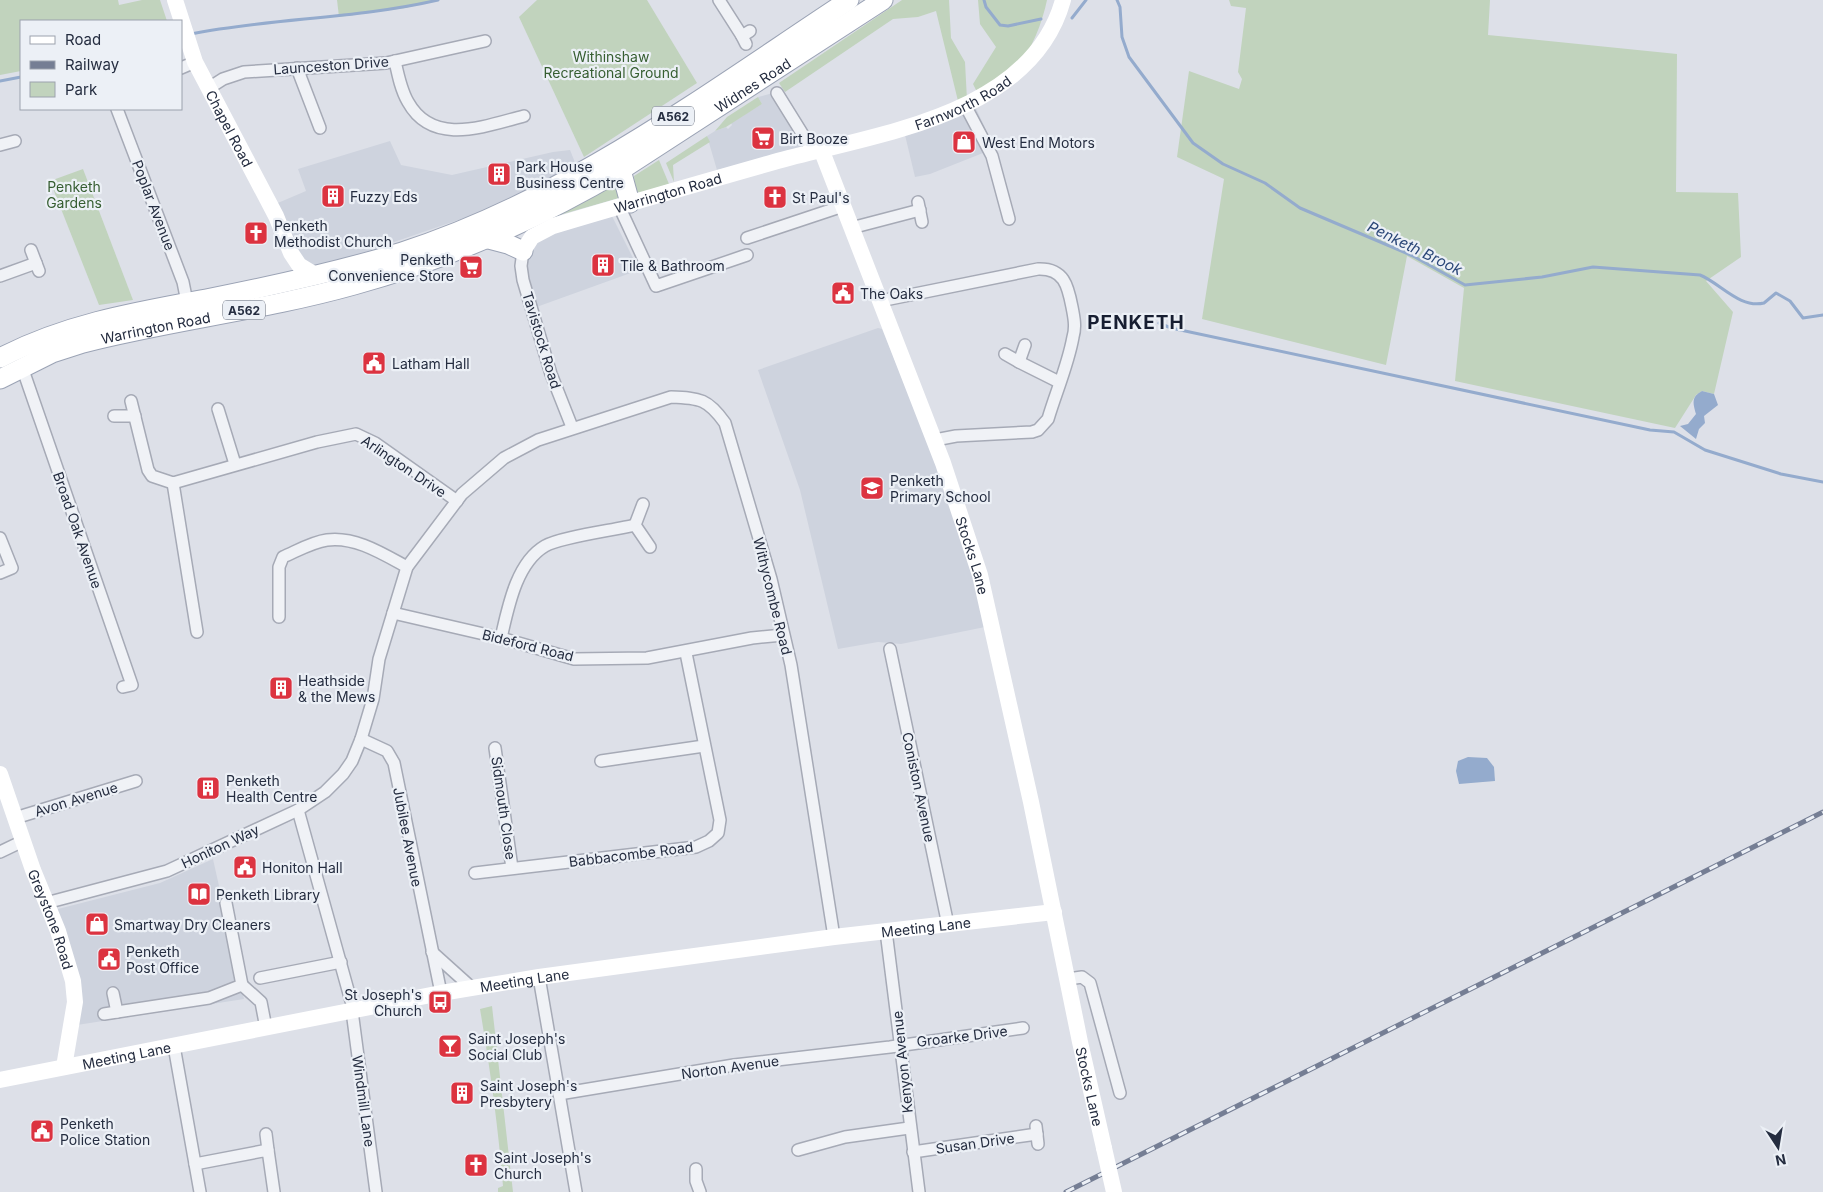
<svg xmlns="http://www.w3.org/2000/svg" width="1823" height="1192" font-family="Inter,sans-serif">
<rect width="100%" height="100%" fill="#dde0e8"/>
<g fill="#ced3de">
<polygon points="773,93 804,150 717,170 707,136 715,131 726,127 728,129 732,125 731,123 762,104 758,97"/>
<polygon points="975,106 991,141 983,153 930,174 915,177 905,135 935,126"/>
<polygon points="390,141 401,165 452,175 553,152 570,150 576,165 496,207 301,274 266,208 306,191 298,169"/>
<polygon points="610,212 639,270 531,309 519,272 535,238"/>
<polygon points="878,328 882,329 932,451 971,568 985,627 901,644 878,642 838,649 800,490 758,370"/>
<polygon points="213,859 244,999 77,1025 54,910 160,883"/>
</g>
<g fill="#c1d3bd">
<polygon points="0,0 118,0 119,5 142,0 160,0 167,21 21,21 21,71 0,75"/>
<polygon points="337,0 438,0 405,8 339,17"/>
<polygon points="537,0 647,0 697,83 584,157 519,17"/>
<polygon points="902,0 949,0 951,38 965,62 967,100 958,101 936,11 918,17 893,19 785,92 779,83"/>
<path d="M978,0H1047C1042,24 1030,56 1011,73C1001,81 988,87 978,94L973,84L996,47L980,24Z"/>
<polygon points="1229,0 1490,0 1488,35 1677,54 1676,192 1738,193 1741,257 1706,281 1733,312 1714,394 1702,391 1696,395 1675,428 1455,381 1464,288 1407,256 1386,365 1202,319 1224,179 1177,157 1189,71 1239,89 1242,79 1238,72 1246,8 1231,6"/>
<polygon points="758,97 762,104 726,127 715,131 727,117"/>
<polygon points="707,136 710,142 673,165 674,182 666,163"/>
<polygon points="659,160 669,184 640,193 635,191 634,176"/>
<polygon points="83,169 133,300 99,305 50,181"/>
<polygon points="616,185 621,189 619,198 556,216 604,189"/>
<path d="M492,1006L513,1192H498V1188L503,1186C498,1126 490,1068 480,1009Z"/>
</g>
<g fill="#94abcd">
<path d="M1702,391L1714,394L1718,405L1704,416L1705,423L1699,429L1696,439L1680,426L1688,424L1696,414C1693,403 1691,397 1702,391Z"/>
<polygon points="1468,757 1487,758 1494,767 1495,781 1459,784 1456,771 1458,761"/>
</g>
<g fill="none" stroke-linecap="round" stroke-linejoin="round">
<g stroke="#94abcd" stroke-width="3">
<polyline points="984,0 986,7 1000,25 1008,26 1041,19"/>
<path d="M1117,0L1120,7L1122,37L1129,57L1193,143L1223,164L1265,183L1300,208L1413,256L1465,285L1542,277L1593,267L1700,275C1720,283 1740,309 1764,303L1776,293L1790,301L1803,318L1823,315"/>
<polyline points="1072,18 1086,0"/>
<path d="M191,34C272,18 356,19 438,0"/>
<polyline points="0,81 21,77"/>
<polyline points="1159,323 1171,328 1650,430 1674,432 1705,450 1781,474 1823,482"/>
</g>
<g stroke="#a6aab6" stroke-width="14">
<g id="street">
<polyline points="719,0 742,36"/>
<polyline points="746,44 742,36 750,31"/>
<path d="M395,61C398,75 401,90 408,102C433,147 485,126 524,116"/>
<polyline points="181,68 195,62"/>
<polyline points="297,68 320,128"/>
<polyline points="209,88 223,79 244,72 386,63 485,41"/>
<polyline points="777,93 813,151"/>
<polyline points="965,105 992,156 1009,219"/>
<polyline points="117,109 183,282 187,302"/>
<polyline points="0,145 15,141"/>
<polyline points="918,202 922,222"/>
<polyline points="619,206 656,286 747,255"/>
<polyline points="851,228 920,210"/>
<polyline points="747,238 843,206"/>
<polyline points="31,250 39,271"/>
<polyline points="523,251 521,266 523,280 551,374 572,427"/>
<polyline points="0,276 36,263"/>
<path d="M880,301L1038,269C1064,268 1068,286 1072,307C1074,317 1076,327 1073,337C1068,365 1056,392 1048,419L1038,430L1032,432L956,436L935,440"/>
<polyline points="1005,354 1019,362 1025,345"/>
<polyline points="1019,362 1059,382"/>
<polyline points="22,367 132,685 123,687"/>
<polyline points="131,401 148,470 152,476 173,483 317,442 356,434 375,443 457,501"/>
<polyline points="218,409 235,464"/>
<polyline points="114,416 135,416"/>
<polyline points="173,483 197,632"/>
<polyline points="643,504 635,525 650,547"/>
<polyline points="0,538 12,568 0,573"/>
<polyline points="393,613 501,638 574,659 647,658 752,638 783,635"/>
<path d="M279,617V567L283,557C297,551 312,542 327,540C355,536 383,554 407,567"/>
<path d="M501,638C508,608 516,563 545,546C560,537 615,530 635,525"/>
<polyline points="890,649 948,925"/>
<polyline points="361,739 387,751 394,763 441,993"/>
<polyline points="495,748 512,868"/>
<polyline points="601,761 704,746"/>
<polyline points="298,810 351,1001"/>
<polyline points="15,818 136,781"/>
<polyline points="0,852 23,841"/>
<polyline points="475,873 696,847 709,841 718,833 720,820 686,653"/>
<path d="M46,903L167,871L298,810L325,792L343,774L352,761L361,739L373,699L379,659L407,567L462,494L504,458L538,440L671,397C700,398 708,399 725,423L771,579L791,665L834,937"/>
<polyline points="886,931 919,1192"/>
<polyline points="432,952 472,988"/>
<polyline points="539,977 576,1192"/>
<polyline points="260,978 341,962"/>
<polyline points="1068,979 1082,977 1090,983 1120,1093"/>
<polyline points="242,985 261,1002 266,1028"/>
<polyline points="113,993 117,1012 209,998 242,985 226,903"/>
<polyline points="352,1011 376,1192"/>
<polyline points="104,1014 117,1012"/>
<polyline points="174,1046 200,1192"/>
<polyline points="559,1094 734,1065 890,1047 1023,1028"/>
<polyline points="1036,1126 1038,1144"/>
<polyline points="266,1134 268,1150"/>
<polyline points="798,1150 845,1137 909,1128"/>
<polyline points="913,1152 1037,1134"/>
<polyline points="195,1164 268,1150 274,1192"/>
<polyline points="696,1169 696,1181 700,1192"/>
</g>
</g>
<g stroke="#9ba3b5" stroke-width="21">
<g id="primary">
<polyline points="621,170 630,203"/>
<polyline points="489,239 508,244 523,251"/>
<path d="M0,358C65,324 135,312 206,299C272,286 337,272 402,252C567,199 706,94 849,0"/>
<path id="s6" d="M0,379L52,353L83,343C173,320 265,310 354,285C449,259 536,220 621,170L883,0"/>
</g>
</g>
<use href="#street" stroke="#f0f2f6" stroke-width="11"/>
<g stroke="#fff" stroke-width="16">
<path id="s1" d="M175,0L195,62L276,216L291,253L299,265L317,276"/>
<path id="s2" d="M821,149L943,463L980,575L1031,802L1080,1042L1104,1148"/>
<path id="s3" d="M523,251L532,237L553,226C626,204 700,183 774,162C873,134 1031,117 1063,0"/>
<path id="s4" d="M0,774L33,870L58,931L73,981L75,1002L64,1067"/>
<path id="s5" d="M0,1080L441,993L539,977L834,937L1054,912"/>
</g>
<use href="#primary" stroke="#fff" stroke-width="19"/>
<g stroke="#757e94" stroke-width="5">
<polyline id="rail" points="1066,1192 1823,812"/>
</g>
<use href="#rail" stroke="#ecf0f6" stroke-width="3" stroke-dasharray="9" stroke-linecap="butt"/>
<polyline stroke="#fff" stroke-width="16" points="1104,1148 1114,1192"/>
</g>
<defs>
<g id="supermarket-square" transform="scale(1.25)"><rect x="-9" y="-9" width="18" height="18" rx="4" fill="#dc3340" stroke="#ecf0f6"/><path d="M-6-5.5h2.5l.6 2H6L4.5 2H-2.5L-4.4-4H-6ZM-1.5 3.2a1.3 1.3 0 1 0 .1 0ZM3 3.2a1.3 1.3 0 1 0 .1 0Z" fill="#fff"/></g>
<g id="shop-square" transform="scale(1.25)"><rect x="-9" y="-9" width="18" height="18" rx="4" fill="#dc3340" stroke="#ecf0f6"/><path d="M-5-2.5h2.3a2.7 3.5 0 0 1 5.4 0H5L5.5 6h-11ZM-1.5-2.5h3a1.5 2.3 0 0 0-3 0Z" fill="#fff"/></g>
<g id="building-square" transform="scale(1.25)"><rect x="-9" y="-9" width="18" height="18" rx="4" fill="#dc3340" stroke="#ecf0f6"/><path d="M-4-6H4V6H1V3H-1V6H-4ZM-2.5-4.3h1.7v1.8h-1.7ZM.8-4.3h1.7v1.8H.8ZM-2.5-1h1.7V.8h-1.7ZM.8-1h1.7V.8H.8Z" fill="#fff"/></g>
<g id="church-square" transform="scale(1.25)"><rect x="-9" y="-9" width="18" height="18" rx="4" fill="#dc3340" stroke="#ecf0f6"/><path d="M-1.2-6h2.4v3.5h3.3v2.4h-3.3V6h-2.4V-.1h-3.3v-2.4h3.3Z" fill="#fff"/></g>
<g id="civic-square" transform="scale(1.25)"><rect x="-9" y="-9" width="18" height="18" rx="4" fill="#dc3340" stroke="#ecf0f6"/><path d="M-.6-6.5H3V-4.5H.6V-3L4-1V1h2V6H-6V1h2V-1L-.6-3ZM-1.2 2.5V6h2.4V2.5Z" fill="#fff"/></g>
<g id="school-square" transform="scale(1.25)"><rect x="-9" y="-9" width="18" height="18" rx="4" fill="#dc3340" stroke="#ecf0f6"/><path d="M0-5L7-2L0 1L-7-2ZM-4 1L0 2.5L4 1V4Q0 6-4 4Z" fill="#fff"/></g>
<g id="library-square" transform="scale(1.25)"><rect x="-9" y="-9" width="18" height="18" rx="4" fill="#dc3340" stroke="#ecf0f6"/><path d="M-6-4Q-3-5.5-.7-3.5V5Q-3 3-6 4ZM6-4Q3-5.5 .7-3.5V5Q3 3 6 4Z" fill="#fff"/></g>
<g id="bus-square" transform="scale(1.25)"><rect x="-9" y="-9" width="18" height="18" rx="4" fill="#dc3340" stroke="#ecf0f6"/><path d="M-5-6H5V4H4V6H2V4H-2V6H-4V4H-5ZM-3.5-4V0h7V-4ZM-3.5 1.2v1.5H-2V1.2ZM2 1.2v1.5H3.5V1.2Z" fill="#fff"/></g>
<g id="bar-square" transform="scale(1.25)"><rect x="-9" y="-9" width="18" height="18" rx="4" fill="#dc3340" stroke="#ecf0f6"/><path d="M-6-5H6L.8 .8V4.5H3.5V6h-7V4.5H-.8V.8Z" fill="#fff"/></g>
</defs>
<g fill-rule="evenodd">
<use href="#supermarket-square" x="763" y="138"/>
<use href="#shop-square" x="964" y="142"/>
<use href="#building-square" x="499" y="174"/>
<use href="#building-square" x="333" y="196"/>
<use href="#church-square" x="775" y="197"/>
<use href="#church-square" x="256" y="233"/>
<use href="#building-square" x="603" y="265"/>
<use href="#supermarket-square" x="471" y="267"/>
<use href="#civic-square" x="843" y="293"/>
<use href="#civic-square" x="374" y="363"/>
<use href="#school-square" x="872" y="488"/>
<use href="#building-square" x="281" y="688"/>
<use href="#building-square" x="208" y="788"/>
<use href="#civic-square" x="245" y="867"/>
<use href="#library-square" x="199" y="894"/>
<use href="#shop-square" x="97" y="924"/>
<use href="#civic-square" x="109" y="959"/>
<use href="#bus-square" x="440" y="1002"/>
<use href="#bar-square" x="450" y="1046"/>
<use href="#building-square" x="462" y="1093"/>
<use href="#civic-square" x="42" y="1131"/>
<use href="#church-square" x="476" y="1165"/>
</g>
<g text-anchor="middle" dominant-baseline="central" stroke-width="4.5" stroke-linejoin="round" paint-order="stroke">
<g fill="#ecf0f6" stroke="#616877" stroke-width="1">
<rect x="652" y="106.5" width="42" height="19" rx="4"/>
<rect x="223" y="300.5" width="42" height="19" rx="4"/>
</g>
<g font-size="12" font-weight="bold" fill="#252d40">
<text x="673" y="116">A562</text>
<text x="244" y="310">A562</text>
</g>
<g font-size="14" fill="#365e31" stroke="#ecf0f6">
<text x="611" y="56">Withinshaw<tspan x="611" dy="16">Recreational Ground</tspan></text>
<text x="74" y="186">Penketh<tspan x="74" dy="16">Gardens</tspan></text>
</g>
<g font-size="14" fill="#252d40" stroke="#ecf0f6">
<text transform="translate(331 65) rotate(-4)">Launceston Drive</text>
<text stroke="none"><textPath href="#s6" startOffset="816">Widnes Road</textPath></text>
<text stroke="none"><textPath href="#s3" startOffset="469">Farnworth Road</textPath></text>
<text stroke="none"><textPath href="#s1" startOffset="140">Chapel Road</textPath></text>
<text stroke="none"><textPath href="#s3" startOffset="160">Warrington Road</textPath></text>
<text transform="translate(154 205) rotate(69)">Poplar Avenue</text>
<text stroke="none"><textPath href="#s6" startOffset="165">Warrington Road</textPath></text>
<text transform="translate(542 340) rotate(73)">Tavistock Road</text>
<text transform="translate(404 466) rotate(34)">Arlington Drive</text>
<text transform="translate(78 530) rotate(71)">Broad Oak Avenue</text>
<text stroke="none"><textPath href="#s2" startOffset="434">Stocks Lane</textPath></text>
<text transform="translate(773 596) rotate(76)">Withycombe Road</text>
<text transform="translate(528 645) rotate(14)">Bideford Road</text>
<text transform="translate(919 787) rotate(78)">Coniston Avenue</text>
<text transform="translate(76 799) rotate(-17)">Avon Avenue</text>
<text transform="translate(504 808) rotate(82)">Sidmouth Close</text>
<text transform="translate(408 837) rotate(79)">Jubilee Avenue</text>
<text transform="translate(220 846) rotate(-25)">Honiton Way</text>
<text transform="translate(631 854) rotate(-7)">Babbacombe Road</text>
<text stroke="none"><textPath href="#s4" startOffset="154">Greystone Road</textPath></text>
<text stroke="none"><textPath href="#s5" startOffset="939">Meeting Lane</textPath></text>
<text stroke="none"><textPath href="#s5" startOffset="534">Meeting Lane</textPath></text>
<text transform="translate(962 1036) rotate(-7)">Groarke Drive</text>
<text stroke="none"><textPath href="#s5" startOffset="129">Meeting Lane</textPath></text>
<text transform="translate(902 1062) rotate(-96)">Kenyon Avenue</text>
<text transform="translate(730 1067) rotate(-8)">Norton Avenue</text>
<text stroke="none"><textPath href="#s2" startOffset="978">Stocks Lane</textPath></text>
<text transform="translate(364 1101) rotate(82)">Windmill Lane</text>
<text transform="translate(975 1143) rotate(-8)">Susan Drive</text>
</g>
<g font-size="14" fill="#252d40" stroke="#ecf0f6" text-anchor="start">
<text x="780" y="138">Birt Booze</text>
<text x="982" y="142">West End Motors</text>
<text x="516" y="166">Park House<tspan x="516" dy="16">Business Centre</tspan></text>
<text x="350" y="196">Fuzzy Eds</text>
<text x="792" y="197">St Paul's</text>
<text x="274" y="225">Penketh<tspan x="274" dy="16">Methodist Church</tspan></text>
<text x="454" y="259" text-anchor="end">Penketh<tspan x="454" dy="16">Convenience Store</tspan></text>
<text x="620" y="265">Tile &amp; Bathroom</text>
<text x="860" y="293">The Oaks</text>
<text x="392" y="363">Latham Hall</text>
<text x="890" y="480">Penketh<tspan x="890" dy="16">Primary School</tspan></text>
<text x="298" y="680">Heathside<tspan x="298" dy="16">&amp; the Mews</tspan></text>
<text x="226" y="780">Penketh<tspan x="226" dy="16">Health Centre</tspan></text>
<text x="262" y="867">Honiton Hall</text>
<text x="216" y="894">Penketh Library</text>
<text x="114" y="924">Smartway Dry Cleaners</text>
<text x="126" y="951">Penketh<tspan x="126" dy="16">Post Office</tspan></text>
<text x="422" y="994" text-anchor="end">St Joseph's<tspan x="422" dy="16">Church</tspan></text>
<text x="468" y="1038">Saint Joseph's<tspan x="468" dy="16">Social Club</tspan></text>
<text x="480" y="1085">Saint Joseph's<tspan x="480" dy="16">Presbytery</tspan></text>
<text x="60" y="1123">Penketh<tspan x="60" dy="16">Police Station</tspan></text>
<text x="494" y="1157">Saint Joseph's<tspan x="494" dy="16">Church</tspan></text>
</g>
<g font-size="15" font-style="italic" fill="#2b4778" stroke="#ecf0f6">
<text transform="translate(1415 248) rotate(26)">Penketh Brook</text>
</g>
<g font-size="19" font-weight="bold" letter-spacing="1" fill="#171e31" stroke="#ecf0f6">
<text x="1136" y="322">PENKETH</text>
</g>
</g>
<rect x="20" y="20" width="162" height="90" fill="#ecf0f6" stroke="#9ca2ad"/>
<rect x="30" y="36" width="25" height="8" fill="#ffffff" stroke="#9ca2ad"/>
<text x="65" y="45" font-size="15" fill="#252d40">Road</text>
<rect x="30" y="61" width="25" height="8" fill="#757e94" stroke="#9ca2ad"/>
<text x="65" y="70" font-size="15" fill="#252d40">Railway</text>
<rect x="30" y="82" width="25" height="15" fill="#c1d3bd" stroke="#9ca2ad"/>
<text x="65" y="95" font-size="15" fill="#252d40">Park</text>
<g transform="translate(1778 1147) rotate(168)" stroke="#ecf0f6" stroke-width="4" paint-order="stroke">
<path d="M0-4L9 19L0 12L-9 19Z" fill="#252d40"/>
<text y="-8" font-size="14" font-weight="bold" text-anchor="middle" fill="#252d40">N</text>
</g>
</svg>
